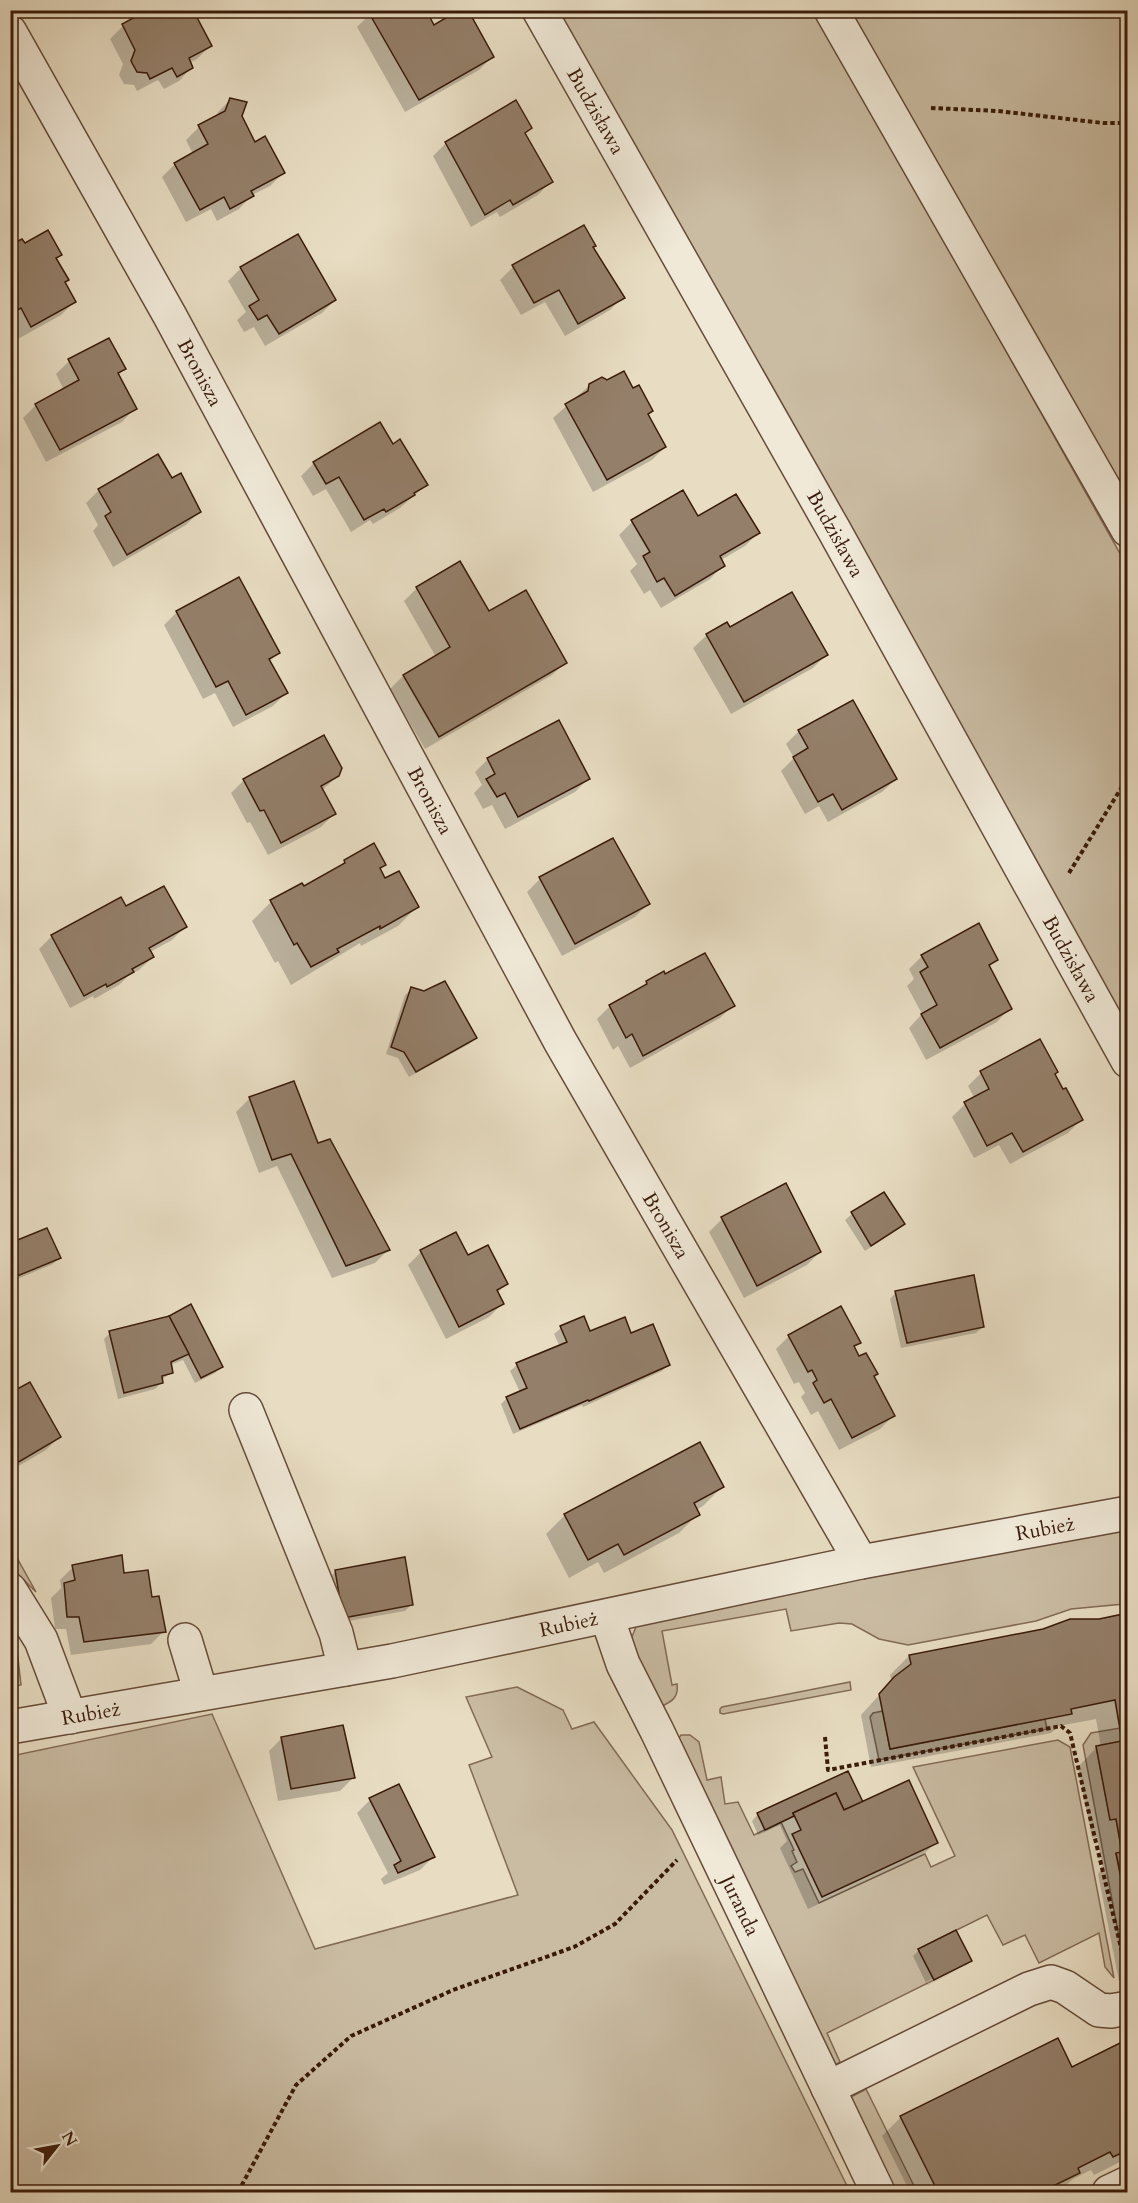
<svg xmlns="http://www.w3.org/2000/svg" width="1138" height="2203" font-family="Cardo,serif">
<rect width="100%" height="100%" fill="#e8ddc3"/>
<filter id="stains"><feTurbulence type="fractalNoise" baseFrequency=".00333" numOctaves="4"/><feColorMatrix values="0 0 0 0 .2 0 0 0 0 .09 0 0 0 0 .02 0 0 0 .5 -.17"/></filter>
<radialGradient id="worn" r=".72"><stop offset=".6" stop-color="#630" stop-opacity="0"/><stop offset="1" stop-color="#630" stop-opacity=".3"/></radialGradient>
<g fill="#cabca3" stroke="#826b56" stroke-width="1.5">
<polygon points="558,11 815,11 1127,566 1127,1027"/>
<polygon points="838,11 1127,11 1127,506"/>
<path d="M1127,1528V1585L1122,1586L1124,1604L1071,1609L1036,1621L908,1645L879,1639L852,1624L839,1623L791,1631L786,1609L662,1631L672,1685L677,1684C679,1698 671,1702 660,1707L630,1642L639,1619Z"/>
<polygon points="11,1546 11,1547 36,1592 11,1567"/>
<polygon points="10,1641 17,1650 21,1685 11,1687"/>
<polygon points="850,1682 851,1690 723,1714 720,1713 720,1709 722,1707"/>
<polygon points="517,1687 563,1710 572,1729 594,1722 672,1830 850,2192 11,2192 11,1756 212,1714 315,1949 518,1895 469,1765 492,1757 466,1697"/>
<polygon points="883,1711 890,1749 1045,1719 1047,1729 879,1760 870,1717 873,1713"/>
<polygon points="1120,1728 1122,1741 1096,1746 1110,1819 1116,1819 1122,1852 1116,1854 1127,1910 1127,1958 1124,1956 1121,1948 1083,1745 1091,1733"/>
<polygon points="681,1735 690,1735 699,1742 707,1780 721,1777 725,1804 738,1802 754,1835 781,1822 794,1850 792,1851 797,1862 791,1866 795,1872 803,1869 819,1903 925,1854 931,1867 955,1856 913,1767 1058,1740 1070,1747 1114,1978 1105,1967 1099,1933 1039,1963 1025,1935 1003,1945 987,1915 918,1949 934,1980 827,2033 840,2062 832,2067 676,1742"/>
<polygon points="866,2089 917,2192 893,2192 847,2099"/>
</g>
<g fill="#0003">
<polygon points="151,10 210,46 197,59 189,63 192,67 179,81 164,89 158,80 137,91 134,85 124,84 119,75 123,64 110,39 123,26"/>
<polygon points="370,14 492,57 479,70 405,112 357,27"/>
<polygon points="231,99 255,144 283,173 270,186 252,195 239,209 217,221 211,209 186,222 162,177 175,164 193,154 186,140 199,127 216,118 218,112"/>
<polygon points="530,128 524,134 551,181 538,195 500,217 497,212 471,227 433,156 446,143"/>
<polygon points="24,245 60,255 55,259 64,283 74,302 61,315 18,339 10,326 10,247"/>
<polygon points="513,267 623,297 610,310 565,336 545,302 521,315 500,280"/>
<polygon points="241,268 335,300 322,313 265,346 254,327 244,332 237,320 246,312 228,281"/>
<polygon points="69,361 124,369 117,376 135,408 122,422 46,462 23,418 36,405 64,390 56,374"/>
<polygon points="590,385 647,415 665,447 652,460 593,492 553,418"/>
<polygon points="392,446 426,485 400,508 373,524 370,520 351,532 326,489 313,496 301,476 314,463"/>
<polygon points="172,481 199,512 186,525 113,567 93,531 98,525 86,503 99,490"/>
<polygon points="682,492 698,518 758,533 745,546 721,560 723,565 710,579 661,608 650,590 644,594 630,571 637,564 619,535 632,522"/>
<polygon points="417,588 489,613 566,662 552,675 425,749 390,689 403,676 436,657 404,601"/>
<polygon points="177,612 278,653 269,662 286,693 273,706 233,727 215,693 203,699 164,625"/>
<polygon points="707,635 826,655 813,668 731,714 693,648"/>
<polygon points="799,731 896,779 882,792 828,822 819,806 805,814 781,771 794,758 786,744"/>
<polygon points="488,759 588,779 575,792 505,829 492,805 483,809 474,793 482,785 475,772"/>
<polygon points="338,776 321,791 334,814 321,827 268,855 250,822 247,823 231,793 244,780"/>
<polygon points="345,861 384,865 379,870 384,880 417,907 398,926 361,946 360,943 291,985 278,961 275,963 252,921 271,902 303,888 335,871"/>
<polygon points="540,879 648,904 635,917 562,956 527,892"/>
<polygon points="126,908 185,927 172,940 150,952 153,957 139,970 128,976 119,985 94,999 93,996 70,1008 39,949 52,936"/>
<polygon points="922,956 997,960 989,967 1010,1008 997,1022 926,1060 909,1028 922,1014 907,986 914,979 909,969"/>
<polygon points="647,982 733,1005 720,1018 630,1068 618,1046 613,1050 597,1019 610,1006 639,991"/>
<polygon points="412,989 476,1037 469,1044 409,1077 398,1058 386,1054 405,995"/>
<polygon points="981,1073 1053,1075 1081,1120 1068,1133 1010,1164 999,1145 974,1158 952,1117 965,1104 975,1099 968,1086"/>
<polygon points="293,1083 317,1145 388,1250 375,1263 332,1278 277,1166 259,1173 236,1112 249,1099"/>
<polygon points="883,1194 903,1224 897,1230 865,1251 845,1220 852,1214"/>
<polygon points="722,1219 820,1252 807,1265 744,1298 709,1232"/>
<polygon points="455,1234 467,1257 506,1284 497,1293 502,1304 489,1317 446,1339 408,1265 421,1252"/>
<polygon points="10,1245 59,1258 53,1264 10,1282"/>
<polygon points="896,1292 983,1327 976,1333 901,1348 890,1299"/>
<polygon points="841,1308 859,1342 853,1348 873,1377 893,1416 880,1429 839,1450 818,1411 811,1415 801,1397 805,1393 799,1382 794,1384 776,1349 789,1336"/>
<polygon points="170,1317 222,1367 215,1373 195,1383 183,1360 170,1365 171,1373 161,1380 161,1383 155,1389 118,1399 104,1339 110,1333"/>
<polygon points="561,1328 589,1333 668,1365 662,1371 583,1407 582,1405 513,1434 501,1404 507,1398 520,1392 510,1371 517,1365 560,1347 554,1334"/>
<polygon points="10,1394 59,1437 46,1450 10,1471"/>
<polygon points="722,1487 703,1506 696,1510 698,1514 679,1533 604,1573 598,1562 569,1578 546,1534 565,1515"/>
<polygon points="73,1567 123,1575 150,1599 164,1631 151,1644 71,1655 66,1629 55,1629 51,1598 61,1588 60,1580"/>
<polygon points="336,1571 411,1605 405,1611 337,1623 330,1577"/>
<polygon points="1128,1615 1128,1980 1119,1981 1098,1874 1103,1868 1097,1837 1092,1838 1078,1767 1097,1747 1101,1747 1096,1719 1059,1726 1051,1733 871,1767 861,1715 892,1681 890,1675 909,1656"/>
<polygon points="282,1738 353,1778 340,1791 278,1801 269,1751"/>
<polygon points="370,1800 433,1857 420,1870 384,1885 381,1879 388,1873 357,1813"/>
<polygon points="862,1804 936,1842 923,1855 808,1909 780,1848 787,1841 780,1825 758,1835 752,1821 758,1814"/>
<polygon points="919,1950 970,1961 965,1966 965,1963 926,1982 928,1985 964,1967 927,1985 913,1956"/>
<polygon points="1128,2041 1128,2158 1094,2175 1091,2170 1073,2179 1058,2192 910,2192 882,2136 901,2117 1071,2069"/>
</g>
<g fill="#947f6a" stroke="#391a09" stroke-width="1.5">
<polygon points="148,10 193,10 212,46 189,58 193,68 177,77 172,68 150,79 147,73 137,72 131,61 135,50 122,24"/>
<polygon points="373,10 426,10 434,25 459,10 468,10 494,57 419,100 369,13"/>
<polygon points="230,98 247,102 242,116 255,142 265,136 285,173 251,191 254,196 230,209 224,197 200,210 174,163 208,144 198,125 225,111"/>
<polygon points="516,100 532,128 525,133 553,182 513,205 510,200 485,215 445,142"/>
<polygon points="584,225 596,246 593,247 625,298 578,324 559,290 534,303 512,265"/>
<polygon points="48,230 62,255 56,258 69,280 65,282 76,302 31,327 21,308 14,312 10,305 10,245 22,239 25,243"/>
<polygon points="298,234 336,300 279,334 267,315 258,320 249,306 259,300 240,267"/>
<polygon points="109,338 126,369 118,373 137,409 60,450 35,404 79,380 68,359"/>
<polygon points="624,371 633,388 639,385 653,411 648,414 666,447 607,480 565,404 588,391 589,384 602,377 607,380"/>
<polygon points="380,422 393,444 400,439 428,485 414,493 415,495 386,512 384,509 364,520 339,477 326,484 313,462"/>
<polygon points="158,454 172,478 181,473 201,512 127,555 105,516 111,512 98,489"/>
<polygon points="683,490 698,516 736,494 760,533 720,556 725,566 675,596 664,578 657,582 643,556 650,552 631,520"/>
<polygon points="460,561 489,611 526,590 567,663 439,737 403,675 450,647 416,587"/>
<polygon points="239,577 280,653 269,659 288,693 246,715 228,681 216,687 176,611"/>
<polygon points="792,592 828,655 744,702 706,634 727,622 730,627"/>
<polygon points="853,700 897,779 842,810 833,794 818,802 793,757 808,748 798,730"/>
<polygon points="559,720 590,779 518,817 505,793 497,797 486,779 495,774 487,758"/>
<polygon points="324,735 342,768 339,776 321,786 336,814 281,843 264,810 260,811 243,779"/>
<polygon points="613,838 650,904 575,944 539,877"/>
<polygon points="374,843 386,865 380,868 385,878 399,871 419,907 380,929 380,926 337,949 339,952 311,967 297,943 294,945 270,900 302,883 304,886 345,863 344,860"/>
<polygon points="164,886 187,927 149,948 154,957 132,969 134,972 107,987 106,984 84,996 51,935 121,897 126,906"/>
<polygon points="979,923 998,960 989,965 1012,1009 940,1048 921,1014 937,1005 920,972 928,967 921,955"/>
<polygon points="705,953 735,1006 643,1056 632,1034 626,1038 609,1005 647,984 646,981 664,971 665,974"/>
<polygon points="445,981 477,1038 416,1072 404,1052 391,1047 411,987 424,991"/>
<polygon points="1040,1039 1058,1072 1055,1074 1063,1089 1066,1088 1083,1120 1023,1152 1012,1133 987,1146 964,1102 989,1089 980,1071"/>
<polygon points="294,1081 318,1143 330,1139 390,1250 346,1266 291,1154 272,1160 249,1097"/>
<polygon points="786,1183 821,1252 757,1286 721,1217"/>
<polygon points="884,1192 905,1224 871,1246 851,1212"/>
<polygon points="47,1228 61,1258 10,1279 10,1243"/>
<polygon points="456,1232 468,1255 488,1245 508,1284 497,1290 504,1304 459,1327 420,1250"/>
<polygon points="974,1275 984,1327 907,1343 895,1291"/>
<polygon points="191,1304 223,1367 201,1378 169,1316"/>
<polygon points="841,1306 861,1343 854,1346 859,1356 866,1353 878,1374 874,1376 895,1416 852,1438 831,1399 824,1403 813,1383 817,1380 812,1370 808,1372 788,1335"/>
<polygon points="169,1316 189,1354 171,1362 173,1373 162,1376 163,1383 124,1393 109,1331"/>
<polygon points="584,1316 590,1331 625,1317 631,1333 653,1324 670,1365 589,1401 588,1400 520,1429 506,1397 527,1388 516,1363 567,1342 560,1326"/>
<polygon points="30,1382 61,1437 17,1463 10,1451 10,1393"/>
<polygon points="700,1442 724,1487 694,1503 700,1515 624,1555 618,1544 588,1560 564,1514"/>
<polygon points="122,1555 124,1573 148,1570 152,1597 159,1596 166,1632 84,1642 79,1617 67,1617 64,1583 75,1580 72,1565"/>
<polygon points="405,1557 413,1605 343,1618 335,1570"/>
<polygon points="1128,1613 1128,1910 1116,1853 1122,1852 1116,1819 1110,1820 1096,1746 1122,1741 1115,1700 1071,1709 1072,1714 890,1749 879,1694 894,1677 911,1664 909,1655 1043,1629 1070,1619 1099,1619"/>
<polygon points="343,1725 355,1778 291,1789 281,1737"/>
<polygon points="848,1771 863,1802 844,1810 836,1793 793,1813 794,1816 765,1830 757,1813"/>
<polygon points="909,1780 938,1843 822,1897 792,1834 801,1830 793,1813 836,1793 844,1810"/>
<polygon points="399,1784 435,1857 398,1873 394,1865 401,1861 369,1798"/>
<polygon points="956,1930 972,1961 934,1980 918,1949"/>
<polygon points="1058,2038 1072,2067 1128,2039 1128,2150 1113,2157 1110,2152 1078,2168 1080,2173 1041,2192 938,2192 900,2116"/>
</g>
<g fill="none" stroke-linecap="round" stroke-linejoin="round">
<g stroke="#654b38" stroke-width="36">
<g id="minor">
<path id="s1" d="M539,10L834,530L1128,1061"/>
<polyline points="831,10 1128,530"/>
<path id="s2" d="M10,32L170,316L560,1041L861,1562"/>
<polyline points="246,1410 336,1633 345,1669"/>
<polyline points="10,1590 41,1640 70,1717"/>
<path id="s3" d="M607,1617L623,1664L657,1731L878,2192"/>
<polyline points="185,1640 201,1693"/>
<path id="s4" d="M10,1727L392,1661L861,1562L1128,1513"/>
<polyline points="828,2088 1029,1989 1051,1982 1065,1987 1099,2010 1111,2011 1128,2008"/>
<polyline points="1109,2192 1128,2183"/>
</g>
</g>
<g stroke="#391a09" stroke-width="4" stroke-dasharray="4.5 3" stroke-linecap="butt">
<polyline points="931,108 998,111 1103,123 1128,123"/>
<polyline points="1069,873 1128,777"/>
<polyline points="825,1737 828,1770 1061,1726 1070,1733 1126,1969"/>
<polyline points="238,2192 296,2085 351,2036 453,1990 574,1947 615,1924 677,1860"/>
</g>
<use href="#minor" stroke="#f0e9d8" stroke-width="33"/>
</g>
<g text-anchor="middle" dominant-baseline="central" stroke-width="4.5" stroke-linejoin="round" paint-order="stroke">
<g font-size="20" fill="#391a09" stroke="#f0e9d8">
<text stroke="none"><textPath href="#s1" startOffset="116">Budzisława</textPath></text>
<text stroke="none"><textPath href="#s2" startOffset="390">Bronisza</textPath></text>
<text stroke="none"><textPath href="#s1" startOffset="602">Budzisława</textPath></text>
<text stroke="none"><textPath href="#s2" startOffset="876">Bronisza</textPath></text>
<text stroke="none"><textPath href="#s1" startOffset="1088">Budzisława</textPath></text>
<text stroke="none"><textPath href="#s2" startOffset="1362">Bronisza</textPath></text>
<text stroke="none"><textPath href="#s4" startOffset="1054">Rubież</textPath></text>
<text stroke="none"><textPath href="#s4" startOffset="568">Rubież</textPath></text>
<text stroke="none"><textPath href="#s4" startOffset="82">Rubież</textPath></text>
<text stroke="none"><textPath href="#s3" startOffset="318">Juranda</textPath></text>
</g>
</g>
<rect width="1138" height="2203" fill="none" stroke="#e8ddc3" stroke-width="36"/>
<rect x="12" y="12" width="1114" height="2179" fill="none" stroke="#391a09" stroke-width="3"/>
<rect x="18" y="18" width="1102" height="2167" fill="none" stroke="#391a09" stroke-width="1.5"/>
<g transform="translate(57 2146) rotate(59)" stroke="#f0e9d8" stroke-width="4.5" paint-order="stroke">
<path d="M0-4.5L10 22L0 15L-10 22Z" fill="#391a09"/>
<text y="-9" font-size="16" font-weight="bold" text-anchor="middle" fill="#391a09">N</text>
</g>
<rect width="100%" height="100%" filter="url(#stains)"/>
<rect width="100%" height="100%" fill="url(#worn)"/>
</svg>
